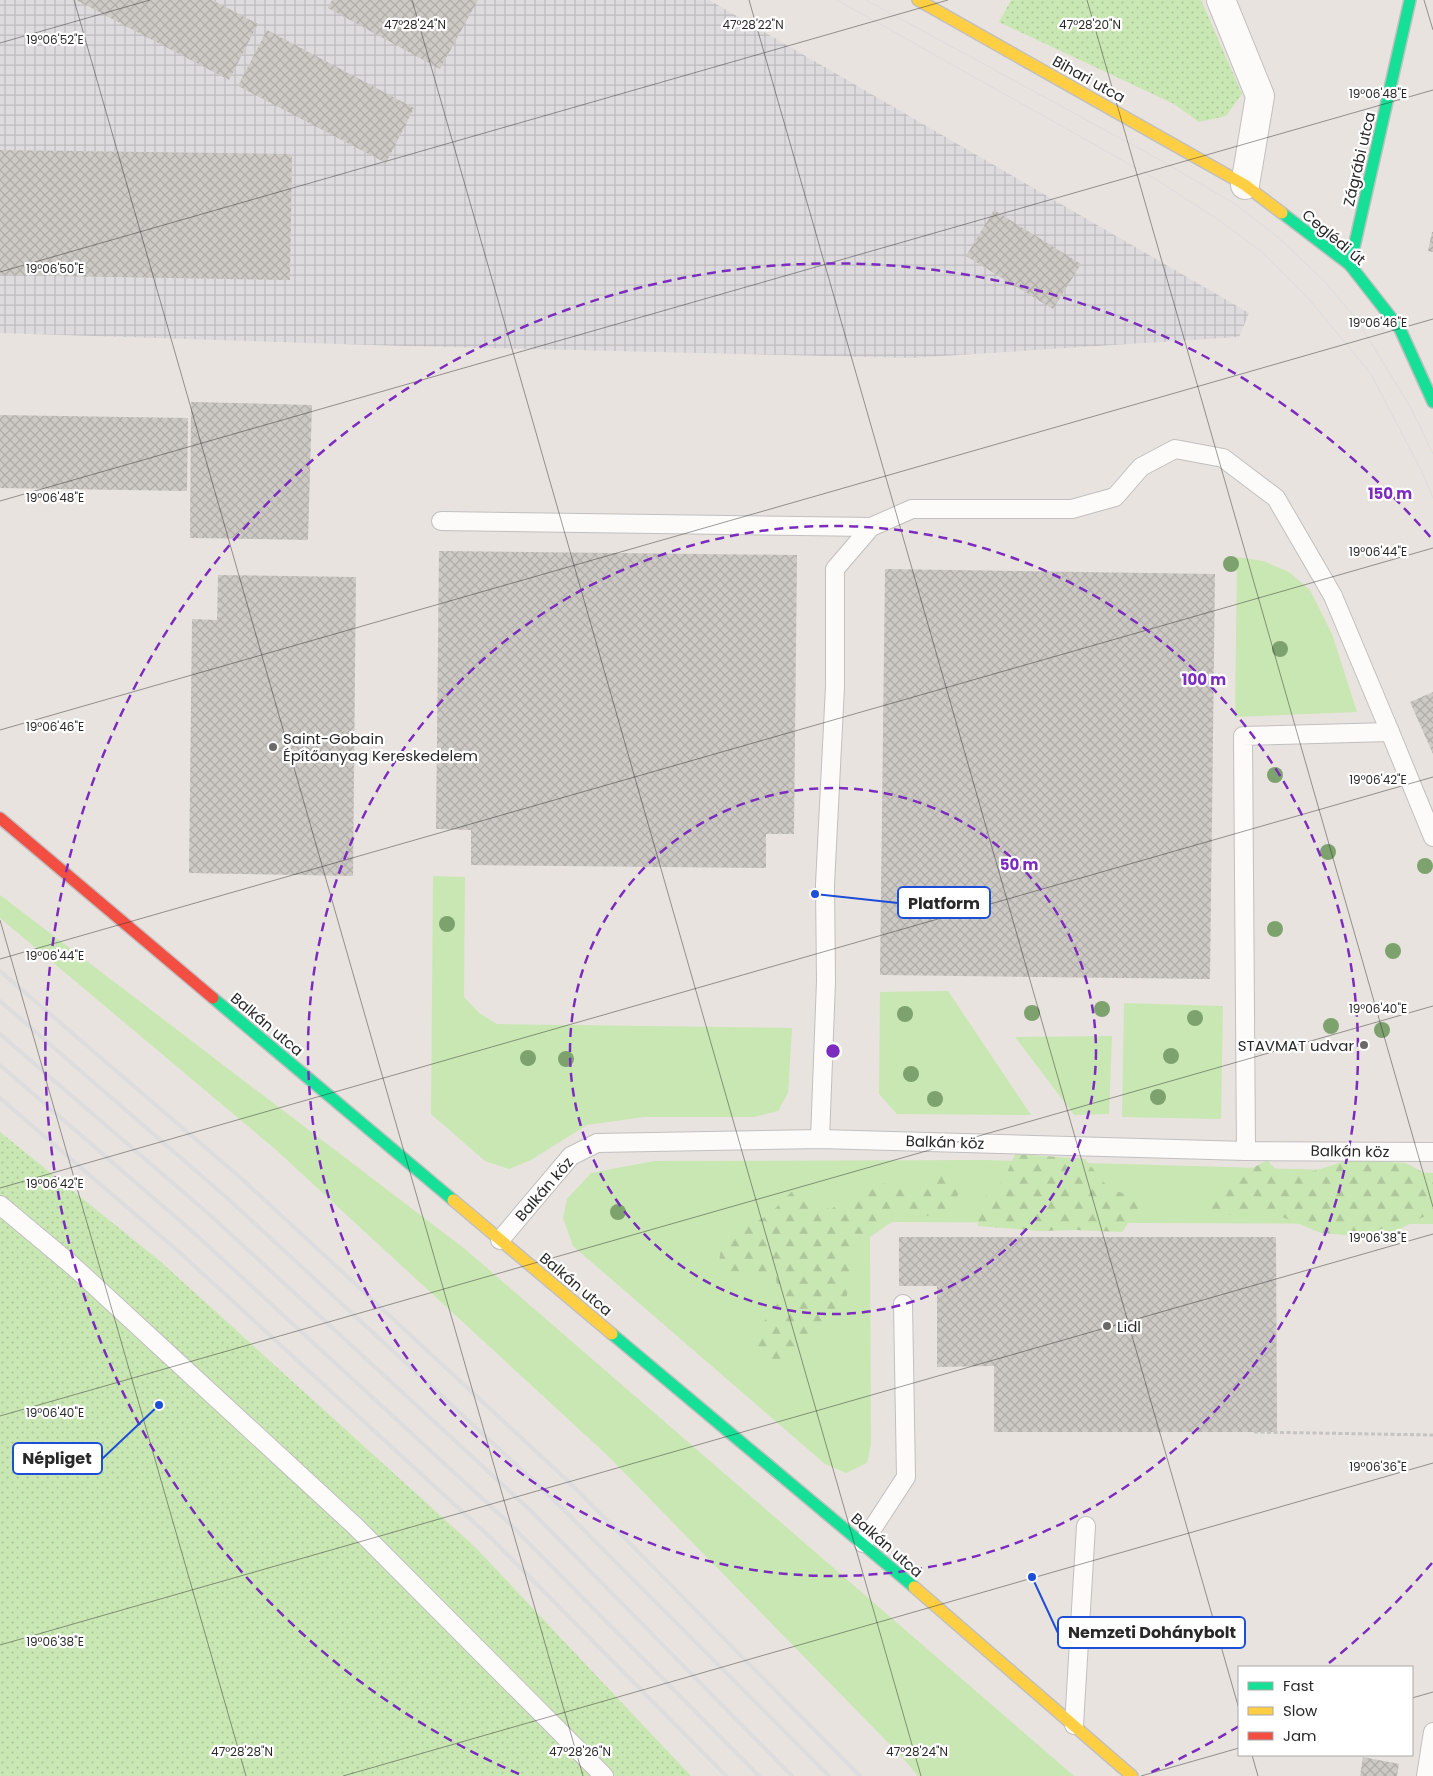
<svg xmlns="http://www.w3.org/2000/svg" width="1433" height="1776" font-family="Poppins,sans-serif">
<defs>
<pattern id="industrial-grid" width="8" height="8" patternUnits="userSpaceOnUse" patternTransform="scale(1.25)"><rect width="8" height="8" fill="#dedbde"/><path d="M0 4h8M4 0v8" fill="none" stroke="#bebcbe"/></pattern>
<pattern id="forest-firs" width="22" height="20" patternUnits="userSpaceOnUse" patternTransform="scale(1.25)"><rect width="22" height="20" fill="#c9e7b3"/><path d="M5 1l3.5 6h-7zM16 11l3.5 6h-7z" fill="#adc69a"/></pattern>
<pattern id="park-dots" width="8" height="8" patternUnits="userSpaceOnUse" patternTransform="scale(1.25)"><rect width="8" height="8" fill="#c9e7b3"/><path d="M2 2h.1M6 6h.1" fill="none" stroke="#adc69a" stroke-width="1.8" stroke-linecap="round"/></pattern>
<pattern id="building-cross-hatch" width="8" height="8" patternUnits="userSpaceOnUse" patternTransform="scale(1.25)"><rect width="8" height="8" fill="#cdc9c5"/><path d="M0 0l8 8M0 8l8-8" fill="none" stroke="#b0ada9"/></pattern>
</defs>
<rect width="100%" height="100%" fill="#e8e3de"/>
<polygon fill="url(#industrial-grid)" points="0,0 709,0 1249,313 1239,337 911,358 404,346 0,333"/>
<g fill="#c9e7b3">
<polygon points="1237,557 1263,561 1289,572 1310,590 1332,634 1357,712 1235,717"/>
<polygon points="433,876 465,877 464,997 479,1013 497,1024 792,1028 788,1093 778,1111 754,1117 644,1117 587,1125 531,1160 509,1169 485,1161 431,1114"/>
<polygon points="0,895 465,1249 1074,1776 918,1776 903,1758 607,1455 275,1149 0,918"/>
<polygon points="948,991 1031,1115 897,1114 879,1094 880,992"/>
<polygon points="1124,1003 1223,1006 1221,1119 1122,1117"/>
<polygon points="1112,1036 1109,1114 1074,1115 1015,1037"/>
<polygon points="984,1160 1433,1173 1433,1224 892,1222 870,1237 871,1444 867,1463 846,1473 825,1464 573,1246 563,1218 567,1199 591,1173 654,1161"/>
</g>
<g fill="url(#forest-firs)">
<polygon points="1015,1154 1085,1159 1110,1190 1145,1198 1122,1232 1076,1230 1040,1231 978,1226 979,1202 1004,1180"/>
<polygon points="1267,1160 1286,1180 1348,1160 1406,1163 1433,1178 1433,1212 1382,1238 1321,1233 1265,1210 1221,1216 1195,1209 1237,1177"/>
<polygon points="944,1174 964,1183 947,1217 889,1213 853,1258 845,1307 779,1372 751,1339 780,1300 775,1274 718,1270 722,1239 769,1215 797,1186 830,1210 870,1182 910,1187"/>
</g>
<g fill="url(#park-dots)">
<polygon points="1011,0 1201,0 1242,94 1226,116 1199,122 1174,104 999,22"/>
<polygon points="0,1132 161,1262 475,1547 691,1776 0,1776"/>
</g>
<g fill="url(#building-cross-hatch)">
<polygon points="76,0 212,0 258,24 229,80"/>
<polygon points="332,0 478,0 440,69 328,8"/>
<polygon points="267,30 414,108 386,163 238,86"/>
<polygon points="0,150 292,154 290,280 0,275"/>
<polygon points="994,210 1081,264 1053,309 966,256"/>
<polygon points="1432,232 1433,232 1433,252 1428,251"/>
<polygon points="191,402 312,405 308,540 190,538"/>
<polygon points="0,415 188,418 187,491 0,488"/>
<polygon points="439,551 797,555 794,834 766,834 766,868 471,865 471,830 436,829"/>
<polygon points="885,569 1215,574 1210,979 880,975"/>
<polygon points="218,575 356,577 353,876 189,873 192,619 217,620"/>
<polygon points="1433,692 1433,754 1410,702"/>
<polygon points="899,1237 1276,1237 1277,1432 994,1432 994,1366 937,1367 937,1286 899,1286"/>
<polygon points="1363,1757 1399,1764 1397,1776 1360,1776"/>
</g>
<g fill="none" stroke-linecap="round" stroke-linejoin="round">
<g stroke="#c1bfc0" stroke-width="20">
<g id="lane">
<polyline points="441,521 871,527"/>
<polyline points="820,1139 826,981 825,884 835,687 835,569 871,527 912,509 1072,509 1115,497 1141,467 1175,449 1223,458 1276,498 1333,596 1390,732"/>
<polyline points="1246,1151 1243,736 1390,732 1433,837"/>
<polyline points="0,1205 73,1266 354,1525 604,1776"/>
<polyline points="500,1240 571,1156 597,1143 820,1139 1246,1151 1433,1152"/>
<polyline points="863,1543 906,1477 903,1304"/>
<polyline points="1074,1725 1086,1526"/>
<polyline points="1426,1776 1433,1732"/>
</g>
</g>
<g stroke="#c1bfc0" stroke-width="30">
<polyline id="street" points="1221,0 1260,96 1245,185"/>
</g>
<g stroke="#c1bfc0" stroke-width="14">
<g id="fast">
<polyline points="1282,213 1350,265 1400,329 1433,402"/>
<polyline points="1350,265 1410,0"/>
<polyline points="213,998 453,1200"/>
<polyline points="612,1334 914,1587"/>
</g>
</g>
<g stroke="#c1bfc0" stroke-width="14">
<g id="slow">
<polyline points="918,0 1245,185 1282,213"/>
<polyline points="453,1200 612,1334"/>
<polyline points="914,1587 1132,1776"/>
</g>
</g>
<g stroke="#c1bfc0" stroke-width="14">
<polyline id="jam" points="0,818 213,998"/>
</g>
<polyline stroke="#c4c4c3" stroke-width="3" stroke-dasharray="4 2.5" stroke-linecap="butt" points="1254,1432 1433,1435"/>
<use href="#lane" stroke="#fcfbfa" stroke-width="18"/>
<use href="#street" stroke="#fcfbfa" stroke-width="28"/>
<use href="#fast" stroke="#16e098" stroke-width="11"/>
<use href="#slow" stroke="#ffcf43" stroke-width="11"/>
<use href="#jam" stroke="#f24e42" stroke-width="11"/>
<g stroke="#dddcde" stroke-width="1">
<polyline points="837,0 1154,178 1220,221 1262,252 1308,298 1371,374 1422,472 1433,498"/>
<polyline points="866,0 1162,161 1235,204 1279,238 1325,282 1357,320 1411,408 1433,454"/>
</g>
<g stroke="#dddcde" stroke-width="4">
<polyline points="0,971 242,1179 569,1482 860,1776"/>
<polyline points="0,1001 226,1197 550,1496 829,1776"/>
<polyline points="0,1034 210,1215 530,1510 792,1776"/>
<polyline points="0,1065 194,1233 510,1524 759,1776"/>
<polyline points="0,1098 178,1251 491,1538 726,1776"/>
</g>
</g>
<g fill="#7ea26e">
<circle cx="1231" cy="564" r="8"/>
<circle cx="1280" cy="649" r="8"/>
<circle cx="1275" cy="775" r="8"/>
<circle cx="1328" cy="852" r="8"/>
<circle cx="1425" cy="866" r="8"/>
<circle cx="447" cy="924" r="8"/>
<circle cx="1275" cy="929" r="8"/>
<circle cx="1393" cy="951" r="8"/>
<circle cx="1102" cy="1009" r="8"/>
<circle cx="1032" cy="1013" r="8"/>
<circle cx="905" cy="1014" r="8"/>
<circle cx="1195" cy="1018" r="8"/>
<circle cx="1331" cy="1026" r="8"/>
<circle cx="1382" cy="1030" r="8"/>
<circle cx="1171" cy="1056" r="8"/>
<circle cx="528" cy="1058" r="8"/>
<circle cx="566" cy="1059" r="8"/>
<circle cx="911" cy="1074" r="8"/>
<circle cx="1158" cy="1097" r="8"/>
<circle cx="935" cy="1099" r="8"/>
<circle cx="618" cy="1212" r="8"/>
</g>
<path fill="none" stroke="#292929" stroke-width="1" stroke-opacity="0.45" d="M74,0L583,1776M412,0L921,1776M749,0L1239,1709M1087,0L1433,1207M1424,0L1433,30M0,43L150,0M0,272L948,0M0,501L1433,90M0,730L1433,319M0,920L246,1776M0,959L1433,548M0,1188L1433,777M0,1416L1433,1006M0,1645L1433,1234M1412,1698L1433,1692M1252,1755L1258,1776M343,1776L1433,1463M1141,1776L1239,1748"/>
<g fill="none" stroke="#7b2cbf" stroke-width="2.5" stroke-dasharray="9 6">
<circle cx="833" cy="1051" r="263"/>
<circle cx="833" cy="1051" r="525"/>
<path d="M1432 1563A788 788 0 0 1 1329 1663M1239 1726A788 788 0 0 1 1147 1774M519 1774A788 788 0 1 1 1432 539"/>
</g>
<g fill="#6c6a68" stroke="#fff" stroke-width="2">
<circle cx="273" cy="747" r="5"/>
<circle cx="1364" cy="1045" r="5"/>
<circle cx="1107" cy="1326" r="5"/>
</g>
<g text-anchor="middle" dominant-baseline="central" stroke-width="4.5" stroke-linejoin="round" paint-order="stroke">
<g font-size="15" fill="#292929" stroke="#fff">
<text transform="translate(1089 79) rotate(29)">Bihari utca</text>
<text transform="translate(1359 159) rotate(-77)">Zágrábi utca</text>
<text transform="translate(1334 237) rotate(40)">Ceglédi út</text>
<text transform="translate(267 1024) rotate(40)">Balkán utca</text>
<text transform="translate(945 1142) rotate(2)">Balkán köz</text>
<text transform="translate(1350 1151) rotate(1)">Balkán köz</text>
<text transform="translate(544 1189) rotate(-49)">Balkán köz</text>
<text transform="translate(576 1284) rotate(40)">Balkán utca</text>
<text transform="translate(887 1545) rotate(41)">Balkán utca</text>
</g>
<g font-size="15" fill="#292929" stroke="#fff" text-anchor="start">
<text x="283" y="738">Saint-Gobain<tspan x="283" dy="17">Építőanyag Kereskedelem</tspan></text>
<text x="1354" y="1045" text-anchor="end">STAVMAT udvar</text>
<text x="1117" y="1326">Lidl</text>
</g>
</g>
<g font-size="12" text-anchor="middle" fill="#292929" stroke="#fff" stroke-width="4.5" stroke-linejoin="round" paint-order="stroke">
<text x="415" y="29">47°28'24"N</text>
<text x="753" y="29">47°28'22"N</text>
<text x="1090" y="29">47°28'20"N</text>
<text x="55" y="44">19°06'52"E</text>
<text x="1378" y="98">19°06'48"E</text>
<text x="55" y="273">19°06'50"E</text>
<text x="1378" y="327">19°06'46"E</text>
<text x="55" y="502">19°06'48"E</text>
<text x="1378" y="556">19°06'44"E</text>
<text x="55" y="731">19°06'46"E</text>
<text x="1378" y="784">19°06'42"E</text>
<text x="55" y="960">19°06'44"E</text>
<text x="1378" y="1013">19°06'40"E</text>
<text x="55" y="1188">19°06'42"E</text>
<text x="1378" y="1242">19°06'38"E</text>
<text x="55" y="1417">19°06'40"E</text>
<text x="1378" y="1471">19°06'36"E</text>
<text x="55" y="1646">19°06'38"E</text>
<text x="242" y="1756">47°28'28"N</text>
<text x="580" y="1756">47°28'26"N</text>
<text x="917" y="1756">47°28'24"N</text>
</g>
<circle cx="833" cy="1051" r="8" fill="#7b2cbf" stroke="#fff" stroke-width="2.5"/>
<g font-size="15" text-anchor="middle" font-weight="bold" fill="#7b2cbf" stroke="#fff" stroke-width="4.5" stroke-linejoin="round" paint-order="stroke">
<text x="1390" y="499">150 m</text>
<text x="1204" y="685">100 m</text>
<text x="1019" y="870">50 m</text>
</g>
<path fill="none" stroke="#1d4ed8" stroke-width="2" d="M815 894L898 903M159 1405L102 1459M1032 1577L1058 1633"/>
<g fill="#1d4ed8" stroke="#fff" stroke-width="2">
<circle cx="815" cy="894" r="5"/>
<circle cx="159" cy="1405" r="5"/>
<circle cx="1032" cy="1577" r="5"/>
</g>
<g fill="#fff" stroke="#1d4ed8" stroke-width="2">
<rect x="898" y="887" width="92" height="31" rx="5"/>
<rect x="13" y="1443" width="89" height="31" rx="5"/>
<rect x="1058" y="1617" width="187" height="31" rx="5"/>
</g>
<g font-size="16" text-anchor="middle" font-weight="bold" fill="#292929">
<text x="944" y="909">Platform</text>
<text x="57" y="1464">Népliget</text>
<text x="1152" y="1638">Nemzeti Dohánybolt</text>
</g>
<rect x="1238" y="1666" width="175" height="90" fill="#ffffff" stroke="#a9a9a9"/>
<rect x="1248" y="1682" width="25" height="8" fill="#16e098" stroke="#a9a9a9"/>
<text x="1283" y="1691" font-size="15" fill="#292929">Fast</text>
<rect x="1248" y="1707" width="25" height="8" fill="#ffcf43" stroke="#a9a9a9"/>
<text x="1283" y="1716" font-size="15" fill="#292929">Slow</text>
<rect x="1248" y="1732" width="25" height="8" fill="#f24e42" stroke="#a9a9a9"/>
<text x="1283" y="1741" font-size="15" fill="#292929">Jam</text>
</svg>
